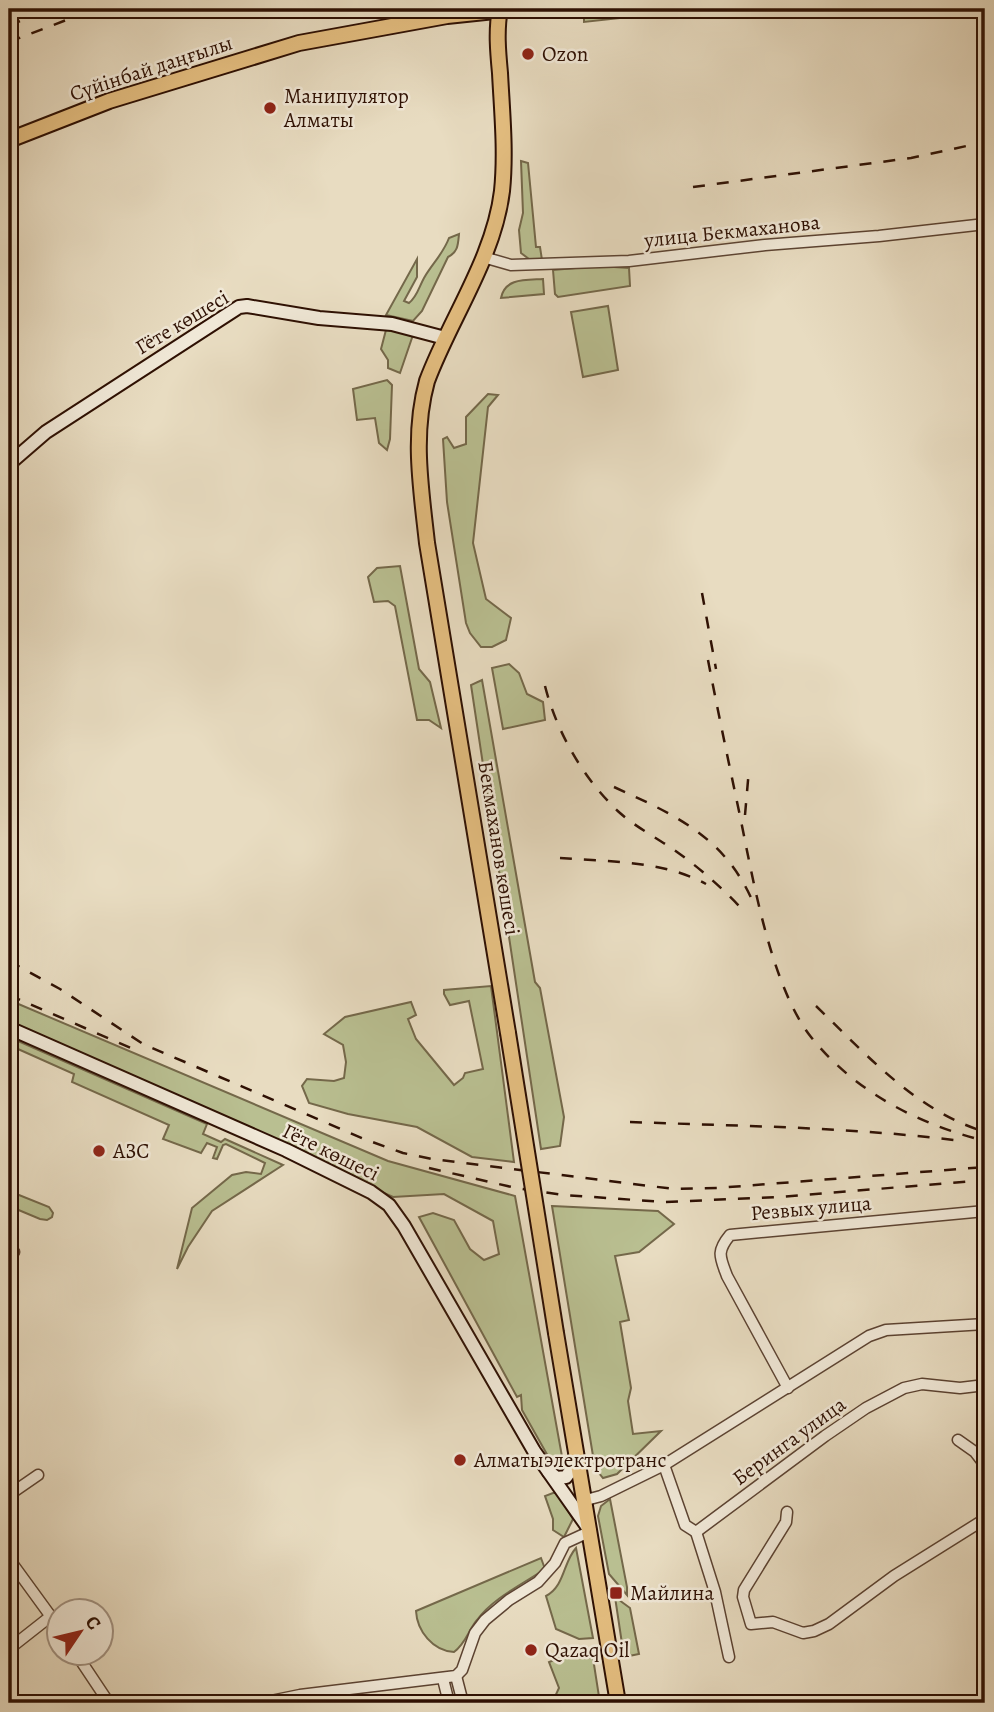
<svg xmlns="http://www.w3.org/2000/svg" width="994" height="1712" font-family="Alegreya,serif">
<rect width="100%" height="100%" fill="#e8dcc1"/>
<filter id="stains"><feTurbulence type="fractalNoise" baseFrequency=".00286" numOctaves="4"/><feColorMatrix values="0 0 0 0 .2 0 0 0 0 .09 0 0 0 0 .02 0 0 0 .5 -.17"/></filter>
<radialGradient id="worn" r=".72"><stop offset=".6" stop-color="#630" stop-opacity="0"/><stop offset="1" stop-color="#630" stop-opacity=".3"/></radialGradient>
<g fill="#b9bf91" stroke="#74684a" stroke-width="2">
<polygon points="584,9 703,9 584,22"/>
<polygon points="521,161 528,163 536,247 540,247 542,260 529,259 521,253 519,230 523,213"/>
<path d="M459,234C458,245 458,252 448,257L422,311L413,321L386,315L417,259V277L404,301L409,303C417,297 419,287 424,278C432,264 443,254 449,238Z"/>
<polygon points="598,266 629,268 630,286 558,297 555,294 553,270"/>
<path d="M543,279L544,294L501,298C505,278 525,280 543,279Z"/>
<polygon points="608,306 618,370 583,377 571,312"/>
<polygon points="387,326 414,332 400,373 388,368 388,360 381,349"/>
<polygon points="387,380 392,385 390,439 387,450 379,443 375,418 357,420 353,389"/>
<polygon points="488,394 498,395 488,407 473,543 486,599 511,618 506,640 492,647 481,647 470,633 466,623 447,502 443,439 447,437 454,448 466,444 466,417"/>
<polygon points="400,566 419,669 430,682 441,728 429,720 417,720 395,606 388,601 374,602 368,577 377,568"/>
<polygon points="509,664 519,673 527,694 543,702 545,720 503,729 492,668"/>
<polygon points="482,680 535,982 540,988 564,1117 560,1146 541,1149 471,685"/>
<polygon points="491,986 514,1162 472,1157 417,1127 348,1114 309,1103 302,1086 307,1079 334,1081 344,1078 346,1062 343,1045 324,1034 345,1017 411,1002 416,1015 408,1019 416,1039 454,1085 463,1078 465,1073 483,1069 469,1001 450,1005 444,994 444,990"/>
<polygon points="9,1000 388,1161 515,1196 563,1462 556,1467 553,1465 522,1410 521,1395 517,1397 419,1217 433,1213 454,1220 470,1249 484,1260 499,1254 493,1221 444,1194 393,1197 9,1025"/>
<polygon points="9,1037 207,1124 203,1134 221,1142 225,1139 283,1165 212,1211 188,1247 177,1269 192,1208 232,1175 246,1172 261,1174 265,1163 226,1144 223,1145 217,1159 213,1158 217,1147 207,1143 201,1153 163,1139 169,1125 72,1082 74,1074 9,1045"/>
<polygon points="9,1191 49,1207 53,1213 52,1217 47,1220 40,1219 9,1206"/>
<polygon points="552,1206 658,1211 674,1224 639,1252 615,1256 629,1320 620,1322 631,1388 628,1401 633,1434 661,1431 617,1474 603,1478 595,1468"/>
<polygon points="553,1493 557,1493 573,1519 564,1537 553,1530 553,1519 545,1496"/>
<polygon points="610,1499 627,1587 627,1595 609,1574 598,1516 601,1506"/>
<path d="M576,1548L593,1638L579,1639L556,1629L546,1596C565,1586 563,1562 576,1548Z"/>
<path d="M541,1558L545,1569C523,1584 493,1598 477,1620C468,1631 466,1643 454,1652C433,1651 417,1631 416,1611Z"/>
<polygon points="615,1597 630,1608 639,1654 624,1657"/>
<polygon points="570,1654 593,1658 600,1703 552,1703 559,1688 549,1662"/>
</g>
<g fill="none" stroke-linecap="round" stroke-linejoin="round">
<g stroke="#5c4332" stroke-width="13">
<g id="street">
<polyline points="483,257 511,265 629,261 765,245 879,236 985,224"/>
<polyline points="9,1254 14,1252"/>
<path d="M788,1388L727,1276C720,1257 716,1252 730,1235L985,1211"/>
<polyline points="958,1440 975,1452 985,1465"/>
<polyline points="664,1465 685,1525 696,1532"/>
<polyline points="9,1495 38,1475"/>
<polyline points="586,1500 601,1496 664,1465 869,1336 886,1330 985,1324"/>
<polyline points="787,1512 786,1522 744,1590 743,1597 751,1624 773,1622 803,1633 814,1631 829,1624 894,1576 985,1519"/>
<polyline points="696,1532 825,1436 866,1408 904,1388 922,1384 960,1388 985,1385"/>
<polyline points="696,1532 715,1592 729,1657"/>
<polyline points="9,1559 60,1629"/>
<polyline points="9,1649 51,1616"/>
<polyline points="75,1652 109,1703"/>
<polyline points="456,1676 463,1703"/>
<polyline points="443,1679 449,1703"/>
<polyline points="9,1699 12,1703"/>
<polyline points="261,1703 300,1695 456,1676 462,1670 475,1633 485,1620 509,1600 538,1582 555,1563 565,1543 591,1531"/>
</g>
</g>
<g stroke="#2e1003" stroke-width="16">
<g id="secondary">
<polyline points="9,464 46,432 239,307 247,306 319,318 392,324 445,338"/>
<polyline points="9,1028 286,1150 371,1192 389,1205 404,1226 534,1451 589,1529"/>
<polyline points="549,1472 557,1478 566,1477 574,1466 577,1454"/>
</g>
</g>
<g stroke="#2e1003" stroke-width="18">
<g id="primary">
<path d="M500,9C496,30 498,52 500,73C502,112 506,152 502,191C494,258 450,319 427,381C412,435 421,488 427,543L508,1033"/>
<polyline points="9,140 109,101 299,43 447,16 515,9"/>
<polyline points="556,1333 618,1703"/>
</g>
</g>
<use href="#street" stroke="#f0e8d7" stroke-width="10"/>
<use href="#secondary" stroke="#f0e8d7" stroke-width="12"/>
<use href="#primary" stroke="#e4be80" stroke-width="14"/>
<g stroke="#2e1003" stroke-width="2.5" stroke-dasharray="12 12" stroke-linecap="butt">
<polyline points="9,26 46,9"/>
<polyline points="9,42 95,9"/>
<polyline points="693,187 911,158 985,142"/>
<polyline points="702,593 716,669"/>
<path d="M708,660C718,712 729,764 740,816C753,879 771,986 811,1037C855,1092 918,1124 985,1141"/>
<path d="M545,686C557,733 584,780 620,813C637,828 659,839 677,852C701,869 722,888 742,909"/>
<path d="M614,787C675,815 724,836 753,902"/>
<polyline points="745,815 749,769"/>
<path d="M560,858C609,862 662,860 706,884"/>
<polyline points="9,961 60,989 143,1044 364,1139 403,1153 432,1159 674,1189 717,1188 985,1167"/>
<polyline points="9,995 140,1052"/>
<path d="M816,1006C866,1054 914,1109 982,1131"/>
<path d="M630,1122C738,1126 847,1127 954,1140"/>
<polyline points="429,1168 516,1188 564,1195 664,1202 781,1197 985,1180"/>
</g>
<g stroke="#2e1003" stroke-width="18" stroke-linecap="butt">
<polyline id="primary-bridge" points="508,1033 556,1333"/>
</g>
<use href="#primary-bridge" stroke="#e4be80" stroke-width="14"/>
</g>
<g fill="#8f2418" stroke="#f0e8d7" stroke-width="2.5">
<circle cx="528" cy="54" r="7"/>
<circle cx="270" cy="108" r="7"/>
<circle cx="99" cy="1151" r="7"/>
<circle cx="460" cy="1460" r="7"/>
<rect x="609" y="1586" width="14" height="14" rx="3.5"/>
<circle cx="531" cy="1650" r="7"/>
</g>
<g text-anchor="middle" dominant-baseline="central" stroke-width="5" stroke-linejoin="round" paint-order="stroke">
<g font-size="21" fill="#2e1003" stroke="#f0e8d7" text-anchor="start">
<text x="542" y="54">Ozon</text>
<text x="284" y="96">Манипулятор<tspan x="284" dy="24">Алматы</tspan></text>
<text x="113" y="1151">АЗС</text>
<text x="474" y="1460">Алматыэлектротранс</text>
<text x="630" y="1593">Майлина</text>
<text x="545" y="1650">Qazaq Oil</text>
</g>
<g font-size="21" fill="#2e1003" stroke="#f0e8d7">
<text transform="translate(151 68) rotate(-18)">Сүйінбай даңғылы</text>
<text transform="translate(732 231) rotate(-6)">улица Бекмаханова</text>
<text transform="translate(182 322) rotate(-31)">Гёте көшесі</text>
<text transform="translate(499 848) rotate(81)">Бекмаханов көшесі</text>
<text transform="translate(331 1152) rotate(26)">Гёте көшесі</text>
<text transform="translate(811 1208) rotate(-5)">Резвых улица</text>
<text transform="translate(789 1441) rotate(-36)">Беринга улица</text>
</g>
</g>
<rect width="994" height="1712" fill="none" stroke="#e8dcc1" stroke-width="35"/>
<rect x="10" y="10" width="973" height="1691" fill="none" stroke="#2e1003" stroke-width="3.5"/>
<rect x="18" y="18" width="959" height="1677" fill="none" stroke="#2e1003" stroke-width="2"/>
<g transform="translate(80 1632) rotate(55)"><circle r="33" fill="#f0e8d7" stroke="#a29282" stroke-width="2"/>
<path d="M0-5L12 26L0 18L-12 26Z" fill="#8f2418"/>
<text y="-10" font-size="19" font-weight="bold" text-anchor="middle" fill="#2e1003">С</text>
</g>
<rect width="100%" height="100%" filter="url(#stains)"/>
<rect width="100%" height="100%" fill="url(#worn)"/>
</svg>
